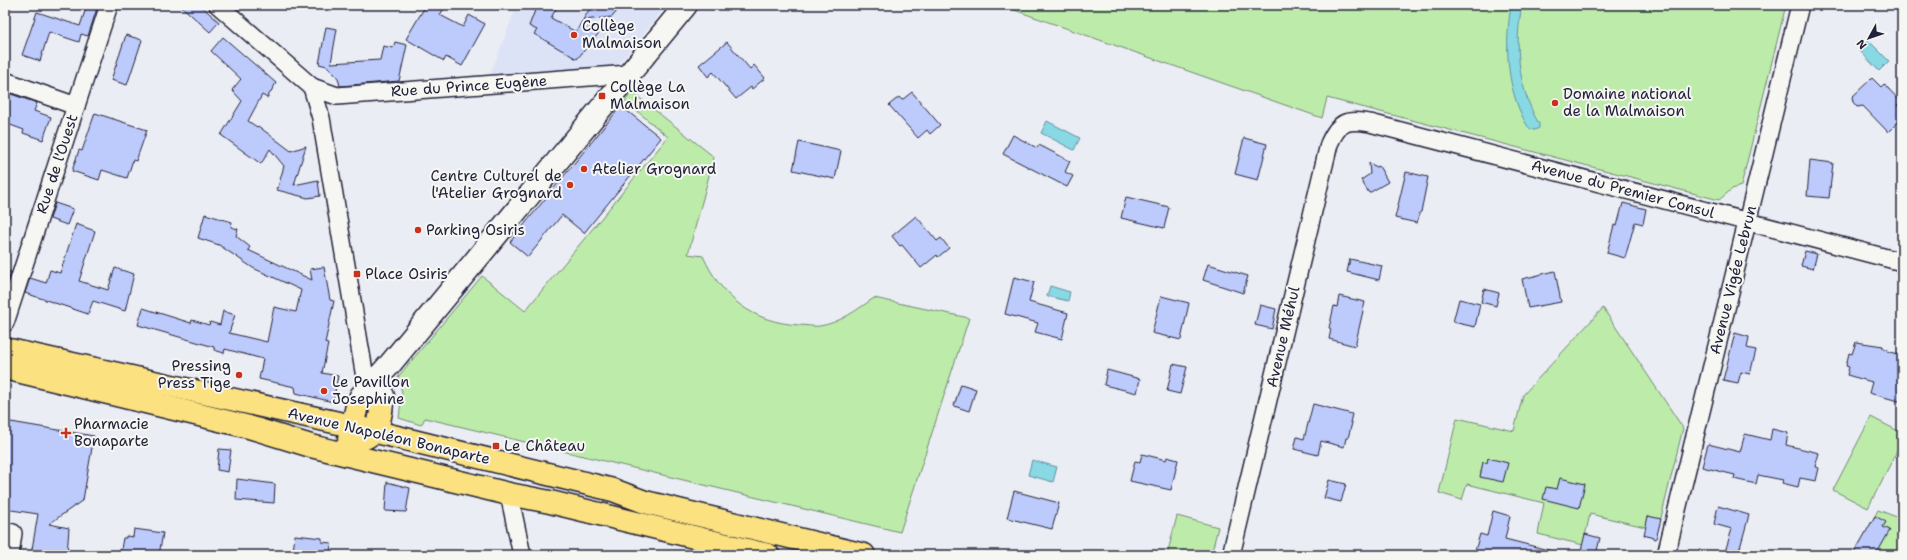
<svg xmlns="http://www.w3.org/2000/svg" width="1907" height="560" font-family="'Shantell Sans',sans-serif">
<rect width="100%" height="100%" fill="#ebedf4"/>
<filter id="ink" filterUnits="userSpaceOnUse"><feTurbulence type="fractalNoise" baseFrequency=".025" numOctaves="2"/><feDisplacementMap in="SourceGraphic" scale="8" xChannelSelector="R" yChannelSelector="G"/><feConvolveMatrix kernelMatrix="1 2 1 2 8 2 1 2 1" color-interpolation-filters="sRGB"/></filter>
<g filter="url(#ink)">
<polygon fill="#dde3f6" points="517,5 667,5 619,64 605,70 489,78"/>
<g fill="#bdecaa" stroke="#708772">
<polygon points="1000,5 1786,5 1741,186 1732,189 1719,200 1327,98 1322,118"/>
<path d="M632,92L714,157L688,254L703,256C722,298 752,322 799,325C805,325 814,327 820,326C840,323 858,309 874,298L969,318L900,532L425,418L421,425L399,418L402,392L398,377L482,276L525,311L668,137L625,101Z"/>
<polygon points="1603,308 1683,428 1658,530 1590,514 1583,545 1538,534 1544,503 1467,484 1462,500 1439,493 1457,418 1514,431 1523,395"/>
<polygon points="1871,417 1902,433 1902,441 1868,508 1833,490"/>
<polygon points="1878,510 1902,519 1902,555 1854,555"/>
<polygon points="1177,516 1218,527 1211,555 1167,555"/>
</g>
<g fill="#89d9e5" stroke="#6090a1">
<path d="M1511,5H1522C1514,45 1518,88 1539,124V128L1535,130C1528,130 1526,123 1522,116C1506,81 1505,43 1511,5Z"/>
<polygon points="1868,40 1889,61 1879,71 1859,50"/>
<polygon points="1047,121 1080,138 1074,150 1041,133"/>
<polygon points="1050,286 1070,292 1068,301 1047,296"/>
<polygon points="1032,460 1057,467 1053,482 1028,475"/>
</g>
<g fill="#bdcbfc" stroke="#22223b">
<polygon points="87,5 98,5 88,36 81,34 79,42 49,32 40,61 22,55 37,12 80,26"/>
<polygon points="180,5 200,5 219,22 210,32"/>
<polygon points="426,5 446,5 440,15 463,27 469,15 485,24 462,66 446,57 444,61 406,39"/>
<polygon points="537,5 558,5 551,18 576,32 582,21 599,33 577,59 534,34 537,30 529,26"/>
<polygon points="592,5 622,5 612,17 583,20"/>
<polygon points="326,27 337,29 331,63 380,60 383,46 393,48 395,42 407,45 399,81 340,86 338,78 327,66 319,64"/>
<polygon points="126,35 142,40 127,85 111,80"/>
<polygon points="223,37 276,83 267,98 262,95 248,121 257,127 258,126 291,151 306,146 294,185 318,180 320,196 308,198 277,190 276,188 278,187 284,166 270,149 261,164 221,135 242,101 232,90 241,79 211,51"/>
<polygon points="727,42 750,69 754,65 765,78 752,89 751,87 736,99 713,72 708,77 699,65"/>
<polygon points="1872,78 1881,87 1884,84 1901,102 1897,105 1902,110 1902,118 1888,132 1863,106 1857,107 1853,102 1852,97"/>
<polygon points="5,92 37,103 34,111 51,117 43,140 26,134 23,133 24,130 5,123"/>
<polygon points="912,92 940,125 930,134 927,130 918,138 889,105 899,97 902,100"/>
<polygon points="621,106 661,138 584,233 562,215 528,257 510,242"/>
<polygon points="95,113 147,130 136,161 133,160 127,178 102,170 99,180 72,171 79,150 82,151"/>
<polygon points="1013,135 1037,148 1039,145 1070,161 1065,172 1073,176 1067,187 1003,154"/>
<polygon points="1244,138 1267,144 1258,180 1235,174"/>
<polygon points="799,142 841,151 835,179 793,170"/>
<polygon points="1810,160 1833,163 1829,198 1807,196"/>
<polygon points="1369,163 1377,167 1379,166 1388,182 1369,193 1361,180 1370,174"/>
<polygon points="1406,172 1428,177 1421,212 1420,212 1417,223 1395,218"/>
<polygon points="1126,197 1169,207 1164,228 1121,218"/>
<polygon points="55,203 73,209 67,225 50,219"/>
<polygon points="1623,203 1646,209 1643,224 1635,222 1625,258 1607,253 1614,225 1617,226"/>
<polygon points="205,214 232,222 231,227 238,229 236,236 250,247 248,250 312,280 310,269 324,267 330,300 334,301 325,343 328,344 322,373 338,376 333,402 296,393 295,387 259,379 263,359 225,349 224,353 214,350 214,347 138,325 143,308 191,323 192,320 209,325 210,322 220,325 223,311 235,315 229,333 267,342 274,307 296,312 301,290 253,268 219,245 198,238"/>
<polygon points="916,216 937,241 941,238 949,248 938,257 937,255 921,268 902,245 900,246 892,236"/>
<polygon points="76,224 95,231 79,281 108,290 115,268 134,274 125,311 93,301 88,314 25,293 30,278 46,283 50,270 60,273"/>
<polygon points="1805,251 1817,254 1813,269 1801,266"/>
<polygon points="1350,259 1382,266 1379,280 1347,272"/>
<polygon points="1208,264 1248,276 1243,293 1203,280"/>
<polygon points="5,271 11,272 6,287 5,287"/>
<polygon points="1555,271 1561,302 1528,308 1522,279"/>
<polygon points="1014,277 1034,282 1029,302 1068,313 1062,339 1035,332 1038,323 1005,314"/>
<polygon points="1484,289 1499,293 1496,306 1481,302"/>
<polygon points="1161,296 1189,303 1181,340 1152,333"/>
<polygon points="1339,296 1365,302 1355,346 1329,339 1331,329 1329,328 1334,306 1337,307"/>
<polygon points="1459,299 1480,304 1475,327 1453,322"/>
<polygon points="1260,305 1276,309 1272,329 1255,325"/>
<polygon points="1735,333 1749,337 1747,348 1756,350 1750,374 1741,372 1738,383 1723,380"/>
<polygon points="1856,342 1883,346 1883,348 1888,349 1887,351 1902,355 1902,402 1869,393 1872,382 1847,375 1849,367 1846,366 1849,353 1852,354"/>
<polygon points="1173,364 1187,367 1180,394 1167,391"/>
<polygon points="1107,370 1140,379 1137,393 1104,385"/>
<polygon points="961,384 976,389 969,411 954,406"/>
<polygon points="1313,404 1352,414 1350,423 1352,423 1348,438 1346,438 1344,447 1321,441 1318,455 1294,449 1297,437 1304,439"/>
<polygon points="5,421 94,436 83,500 49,524 69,528 67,555 31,555 38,514 5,509"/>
<polygon points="1772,429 1788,433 1786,445 1819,453 1815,467 1819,468 1816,481 1800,478 1798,487 1782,483 1783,480 1758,475 1756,484 1734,479 1735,475 1702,467 1708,444 1740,452 1745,434 1770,440"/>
<polygon points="219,449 231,450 228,472 217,470"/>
<polygon points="1142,454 1166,460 1167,457 1178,460 1171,490 1130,481 1135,461 1140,462"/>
<polygon points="1488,458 1508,463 1503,482 1480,477 1483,462 1487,463"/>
<polygon points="1560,478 1585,484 1579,508 1543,499 1546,487 1557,489"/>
<polygon points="237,479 275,484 274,503 236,500"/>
<polygon points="1329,480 1346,484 1341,502 1324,498"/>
<polygon points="387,482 410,488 406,512 385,511"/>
<polygon points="1014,491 1059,503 1052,529 1007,518"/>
<polygon points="1718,506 1749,515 1738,555 1724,555 1732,529 1714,524"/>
<polygon points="1493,511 1510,516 1505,539 1552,551 1551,555 1490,555 1475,551 1480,534 1487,536"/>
<polygon points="1648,516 1661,519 1656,539 1644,535"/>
<polygon points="1875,516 1886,522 1883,527 1890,530 1876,555 1853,555"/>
<polygon points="134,529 163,533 159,555 120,555 123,538 126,538 126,536 133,537"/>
<polygon points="1585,534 1600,538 1596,555 1580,555"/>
<polygon points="295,535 322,538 322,542 331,543 330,555 295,555 295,552 293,552"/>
</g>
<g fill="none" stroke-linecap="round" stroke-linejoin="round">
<g stroke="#22223b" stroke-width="20">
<g id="street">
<polyline points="218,5 312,87 321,118 367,389"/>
<polyline points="5,81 76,106"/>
<polyline points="312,87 337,96 629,74"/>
<polyline points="5,323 109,5"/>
<polyline points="509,494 522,555"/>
<polyline points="5,531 13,533 10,555"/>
<path d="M1231,555L1329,144C1339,121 1347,119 1370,123L1902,262"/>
<polyline points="1666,555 1800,5"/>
</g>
</g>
<g stroke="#22223b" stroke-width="25">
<g id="secondary">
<polyline points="375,379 383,396 381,411"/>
<polyline points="357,406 361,396 391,363 686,5"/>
</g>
</g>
<g stroke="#22223b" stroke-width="25">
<g id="primary">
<polyline points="5,349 352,426 613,490 645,502 864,555"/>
<polyline points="5,368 249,427 311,446 509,494 550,502 768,555"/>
<polyline points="349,439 357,406"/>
<path d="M362,439C377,434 379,425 381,411"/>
</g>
</g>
<use href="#street" stroke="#f6f6f2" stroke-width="17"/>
<use href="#secondary" stroke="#f6f6f2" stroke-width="22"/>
<use href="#primary" stroke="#fbe180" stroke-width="22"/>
</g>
</g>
<g fill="#c8321e" stroke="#f6f6f2" stroke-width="1.5">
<circle cx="574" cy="35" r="4"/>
<rect x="598" y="92" width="8" height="8" rx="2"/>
<circle cx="1555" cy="103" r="4"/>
<circle cx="584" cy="169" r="4"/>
<circle cx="570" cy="185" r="4"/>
<circle cx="418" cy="230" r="4"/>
<rect x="353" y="270" width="8" height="8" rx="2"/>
<circle cx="239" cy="375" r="4"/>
<circle cx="324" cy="391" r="4"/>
<path d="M64 427h4v4h4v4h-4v4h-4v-4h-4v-4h4z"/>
<rect x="492" y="442" width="8" height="8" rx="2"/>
</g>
<g text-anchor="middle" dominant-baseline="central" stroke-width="4" stroke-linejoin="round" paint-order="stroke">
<g font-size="15" fill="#22223b" stroke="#f6f6f2" text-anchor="start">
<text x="582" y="26">Collège<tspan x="582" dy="17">Malmaison</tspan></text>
<text x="610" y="87">Collège La<tspan x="610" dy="17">Malmaison</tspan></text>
<text x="1563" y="94">Domaine national<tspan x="1563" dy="17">de la Malmaison</tspan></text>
<text x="592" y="169">Atelier Grognard</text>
<text x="562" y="176" text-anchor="end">Centre Culturel de<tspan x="562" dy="17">l'Atelier Grognard</tspan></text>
<text x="426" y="230">Parking Osiris</text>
<text x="365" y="274">Place Osiris</text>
<text x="231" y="366" text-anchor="end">Pressing<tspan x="231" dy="17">Press Tige</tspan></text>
<text x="332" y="382">Le Pavillon<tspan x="332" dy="17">Josephine</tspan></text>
<text x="74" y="424">Pharmacie<tspan x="74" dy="17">Bonaparte</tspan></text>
<text x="504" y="446">Le Château</text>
</g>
<g font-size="15" fill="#22223b" stroke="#f6f6f2">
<text transform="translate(469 86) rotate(-4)">Rue du Prince Eugène</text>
<text transform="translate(57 164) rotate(-72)">Rue de l'Ouest</text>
<text transform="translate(1623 189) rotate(15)">Avenue du Premier Consul</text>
<text transform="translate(1733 280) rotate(-76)">Avenue Vigée Lebrun</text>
<text transform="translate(1283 337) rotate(-77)">Avenue Méhul</text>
<text transform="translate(389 436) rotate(13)">Avenue Napoléon Bonaparte</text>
</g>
</g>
<rect width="1907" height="560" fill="none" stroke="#f6f6f2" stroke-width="20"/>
<rect x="10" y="10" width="1887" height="540" fill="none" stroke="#22223b" stroke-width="1.5" filter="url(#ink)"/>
<g transform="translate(1869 38) rotate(230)" stroke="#f6f6f2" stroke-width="3" paint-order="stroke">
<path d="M0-3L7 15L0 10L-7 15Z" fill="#22223b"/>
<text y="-6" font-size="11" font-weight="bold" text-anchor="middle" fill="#22223b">N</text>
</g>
</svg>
